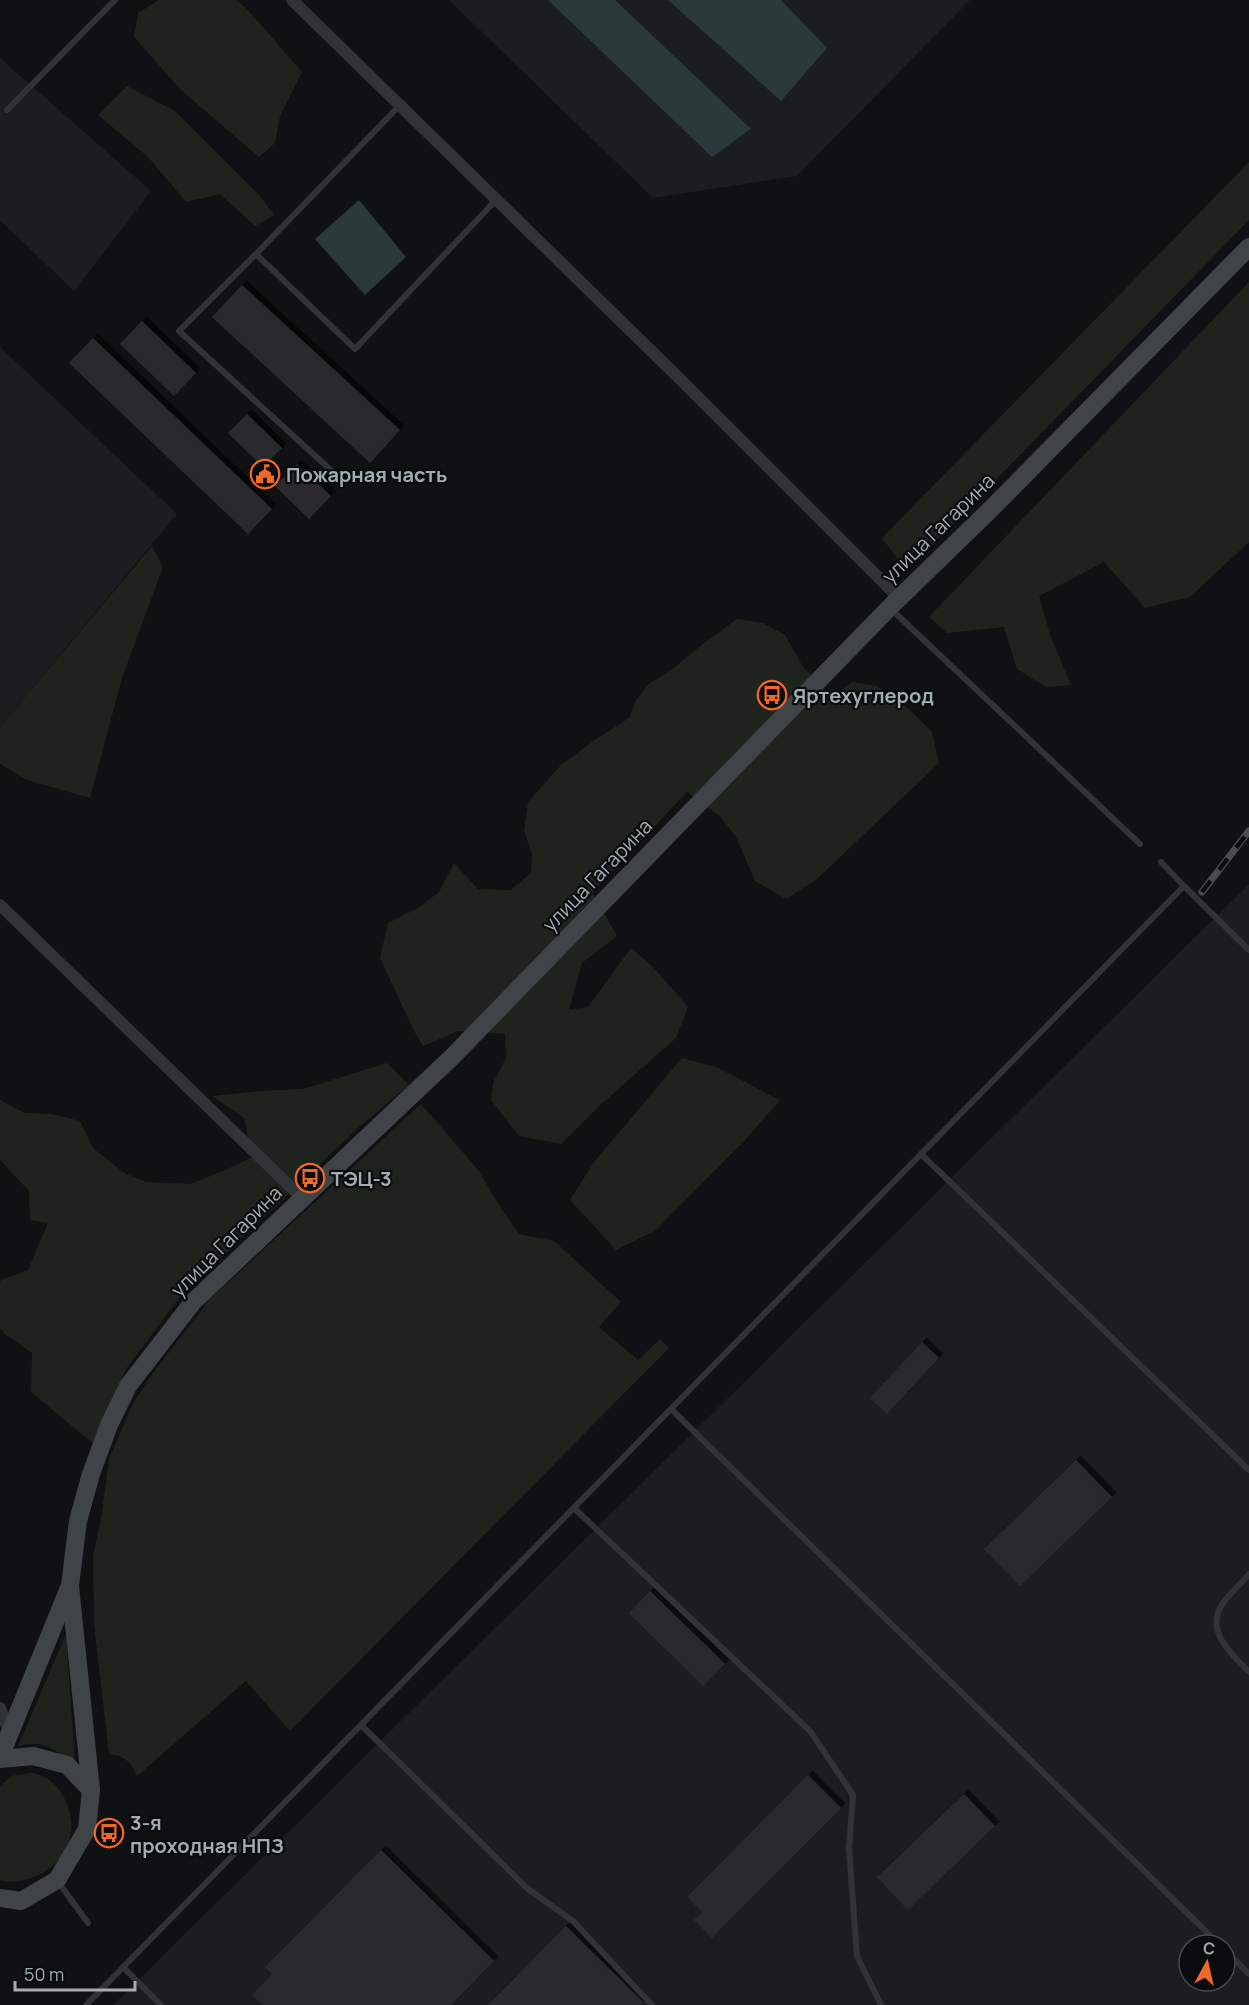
<svg xmlns="http://www.w3.org/2000/svg" width="1249" height="2005" font-family="Manrope,sans-serif">
<defs>
<filter id="shadow"><feDropShadow dx="4.5" dy="-4.5" stdDeviation="0" flood-color="#0009"/></filter>
</defs>
<rect width="100%" height="100%" fill="#101112"/>
<g fill="#1c1d1f" fill-rule="evenodd">
<polygon points="449,0 970,0 797,176 653,198"/>
<polygon points="0,58 151,191 74,291 0,220"/>
<polygon points="0,347 177,514 0,727"/>
<path d="M1249,884V2005H113ZM1189,1945H1225V1981H1189Z"/>
</g>
<g fill="#1e241d">
<path d="M159,0H237C261,22 280,48 302,72L280,116L275,143L259,157L181,90L134,37L138,13Z"/>
<polygon points="127,86 175,111 260,196 274,215 255,226 220,194 186,202 148,157 98,115"/>
<polygon points="1249,162 1249,220 907,571 882,538"/>
<polygon points="1249,282 1249,542 1190,597 1145,608 1104,562 1039,596 1050,635 1071,685 1046,687 1017,669 1004,627 947,633 929,617"/>
<polygon points="152,546 163,567 122,678 90,798 27,780 0,764 0,727"/>
<polygon points="737,619 763,623 785,635 803,667 832,696 853,682 877,686 911,711 932,732 939,763 817,879 786,899 755,881 736,837 720,816 687,792 592,893 617,936 582,963 569,1010 588,1007 631,948 652,966 688,1007 676,1038 598,1107 561,1144 519,1136 491,1100 493,1083 506,1058 505,1034 458,1031 423,1046 413,1029 380,958 388,923 418,908 439,892 454,863 478,889 511,890 531,873 532,854 524,831 528,802 561,765 595,740 629,718 636,700 650,683 670,671 704,643"/>
<polygon points="682,1058 716,1067 780,1100 746,1139 655,1231 616,1250 570,1200 594,1162"/>
<polygon points="387,1063 409,1085 358,1128 180,1297 126,1369 112,1399 95,1445 31,1392 32,1353 5,1334 0,1328 0,1283 1,1280 28,1270 48,1223 30,1220 29,1191 0,1160 0,1100 25,1113 51,1114 80,1121 93,1148 124,1173 146,1182 190,1184 223,1171 253,1157 244,1118 212,1096 261,1091 303,1089"/>
<path d="M421,1104L479,1171L502,1210L519,1234L554,1241L621,1302L599,1327L638,1360L660,1339L669,1348L290,1731L246,1681L137,1776C131,1761 124,1756 109,1754L94,1624L93,1556L102,1513L109,1459L133,1403L150,1377L210,1299Z"/>
<path d="M66,1634L75,1763C53,1750 45,1739 18,1746Z"/>
<path d="M30,1773C58,1774 77,1812 70,1837C62,1868 32,1885 2,1881L0,1880V1787L11,1776Z"/>
</g>
<g fill="#2a393a">
<polygon points="548,0 615,0 751,129 712,157"/>
<polygon points="668,0 781,0 827,48 781,101"/>
<polygon points="359,200 406,257 365,295 315,239"/>
</g>
<g fill="#2b2c2e" stroke="#2a2b2e" stroke-width="1.5" filter="url(#shadow)">
<polygon points="242,286 399,430 370,462 213,317"/>
<polygon points="142,322 195,373 174,395 121,344"/>
<polygon points="93,339 271,509 248,533 70,363"/>
<polygon points="247,415 281,448 263,466 229,433"/>
<polygon points="297,465 330,496 309,518 276,486"/>
<polygon points="922,1343 938,1358 887,1413 871,1398"/>
<polygon points="1076,1461 1111,1497 1020,1585 985,1549"/>
<polygon points="650,1592 724,1664 703,1685 630,1613"/>
<polygon points="808,1776 840,1808 712,1937 695,1920 703,1912 688,1897"/>
<polygon points="964,1795 994,1826 908,1909 878,1877"/>
<polygon points="381,1851 493,1961 450,2005 264,2005 253,1995 273,1974 266,1967"/>
<polygon points="566,1927 642,2002 639,2005 489,2005"/>
</g>
<g fill="none" stroke-linecap="round" stroke-linejoin="round">
<g stroke="#313437" stroke-width="6">
<polyline points="400,105 256,254 355,349 496,200"/>
<polyline points="7,110 115,0"/>
<polyline points="256,254 179,331 335,474"/>
<polyline points="892,610 1140,844"/>
<polyline points="1161,862 1184,886"/>
<polyline points="921,1154 1249,1470"/>
<polyline points="671,1409 1220,1945"/>
<polyline points="574,1508 810,1731 853,1795 849,1848 857,1956 881,2005"/>
<path d="M1249,1574C1241,1584 1230,1593 1223,1603C1204,1630 1231,1654 1249,1672"/>
<polyline points="361,1725 528,1889 573,1921 652,2005"/>
<polyline points="59,1883 88,1923"/>
<polyline points="1225,1950 1249,1974"/>
<polyline points="123,1967 161,2005"/>
<polyline points="86,2005 1184,886 1249,950"/>
</g>
<g stroke="#313437" stroke-width="12">
<polyline points="292,0 680,379 899,598"/>
<polyline points="0,905 302,1198"/>
<polyline points="0,1708 10,1734"/>
</g>
<g stroke="#3f4447" stroke-width="18">
<polyline points="0,1757 69,1588"/>
<polyline points="0,1759 33,1756 67,1765 91,1790"/>
<polyline points="0,1898 21,1901 57,1880 87,1829 91,1790 70,1586 78,1521 91,1474 109,1425 128,1386 193,1302 452,1057 890,607 993,507 1249,247"/>
</g>
<g stroke="#484d50" stroke-width="7">
<polyline id="rail" points="1202,892 1249,831"/>
</g>
<use href="#rail" stroke="#0b0c0d" stroke-width="4.5" stroke-dasharray="14" stroke-linecap="butt"/>
</g>
<defs>
<g id="civic-ring" transform="scale(1.5)"><circle r="9.5" fill="#0b0c0d" stroke="#f0692a" stroke-width="1.5"/><path d="M-.6-6.5H3V-4.5H.6V-3L4-1V1h2V6H-6V1h2V-1L-.6-3ZM-1.2 2.5V6h2.4V2.5Z" fill="#f0692a"/></g>
<g id="bus-ring" transform="scale(1.5)"><circle r="9.5" fill="#0b0c0d" stroke="#f0692a" stroke-width="1.5"/><path d="M-5-6H5V4H4V6H2V4H-2V6H-4V4H-5ZM-3.5-4V0h7V-4ZM-3.5 1.2v1.5H-2V1.2ZM2 1.2v1.5H3.5V1.2Z" fill="#f0692a"/></g>
</defs>
<g fill-rule="evenodd">
<use href="#civic-ring" x="265" y="474"/>
<use href="#bus-ring" x="772" y="695"/>
<use href="#bus-ring" x="310" y="1178"/>
<use href="#bus-ring" x="109" y="1833"/>
</g>
<g text-anchor="middle" dominant-baseline="central" stroke-width="4.5" stroke-linejoin="round" paint-order="stroke">
<g font-size="20" font-weight="bold" fill="#a1adb2" stroke="#0b0c0d" text-anchor="start">
<text x="286" y="474">Пожарная часть</text>
<text x="793" y="695">Яртехуглерод</text>
<text x="331" y="1178">ТЭЦ-3</text>
<text x="130" y="1822">3-я<tspan x="130" dy="23">проходная НПЗ</tspan></text>
</g>
<g font-size="20" fill="#a1adb2" stroke="#0b0c0d">
<text transform="translate(938 528) rotate(-44)">улица Гагарина</text>
<text transform="translate(597 875) rotate(-46)">улица Гагарина</text>
<text transform="translate(226 1241) rotate(-45)">улица Гагарина</text>
</g>
</g>
<g transform="translate(1207 1963) rotate(8)"><circle r="28" fill="#0b0c0d" stroke="#474c4f" stroke-width="1.5"/>
<path d="M0-4.5L10 22L0 15L-10 22Z" fill="#f0692a"/>
<text y="-9" font-size="16" font-weight="bold" text-anchor="middle" fill="#a1adb2">С</text>
</g>
<path d="M15 1981v9h120v-9" fill="none" stroke="#a1adb2" stroke-width="3"/>
<text x="24" y="1981" font-size="18" fill="#a1adb2" stroke="#0b0c0d" stroke-width="4.5" paint-order="stroke">50 m</text>
</svg>
